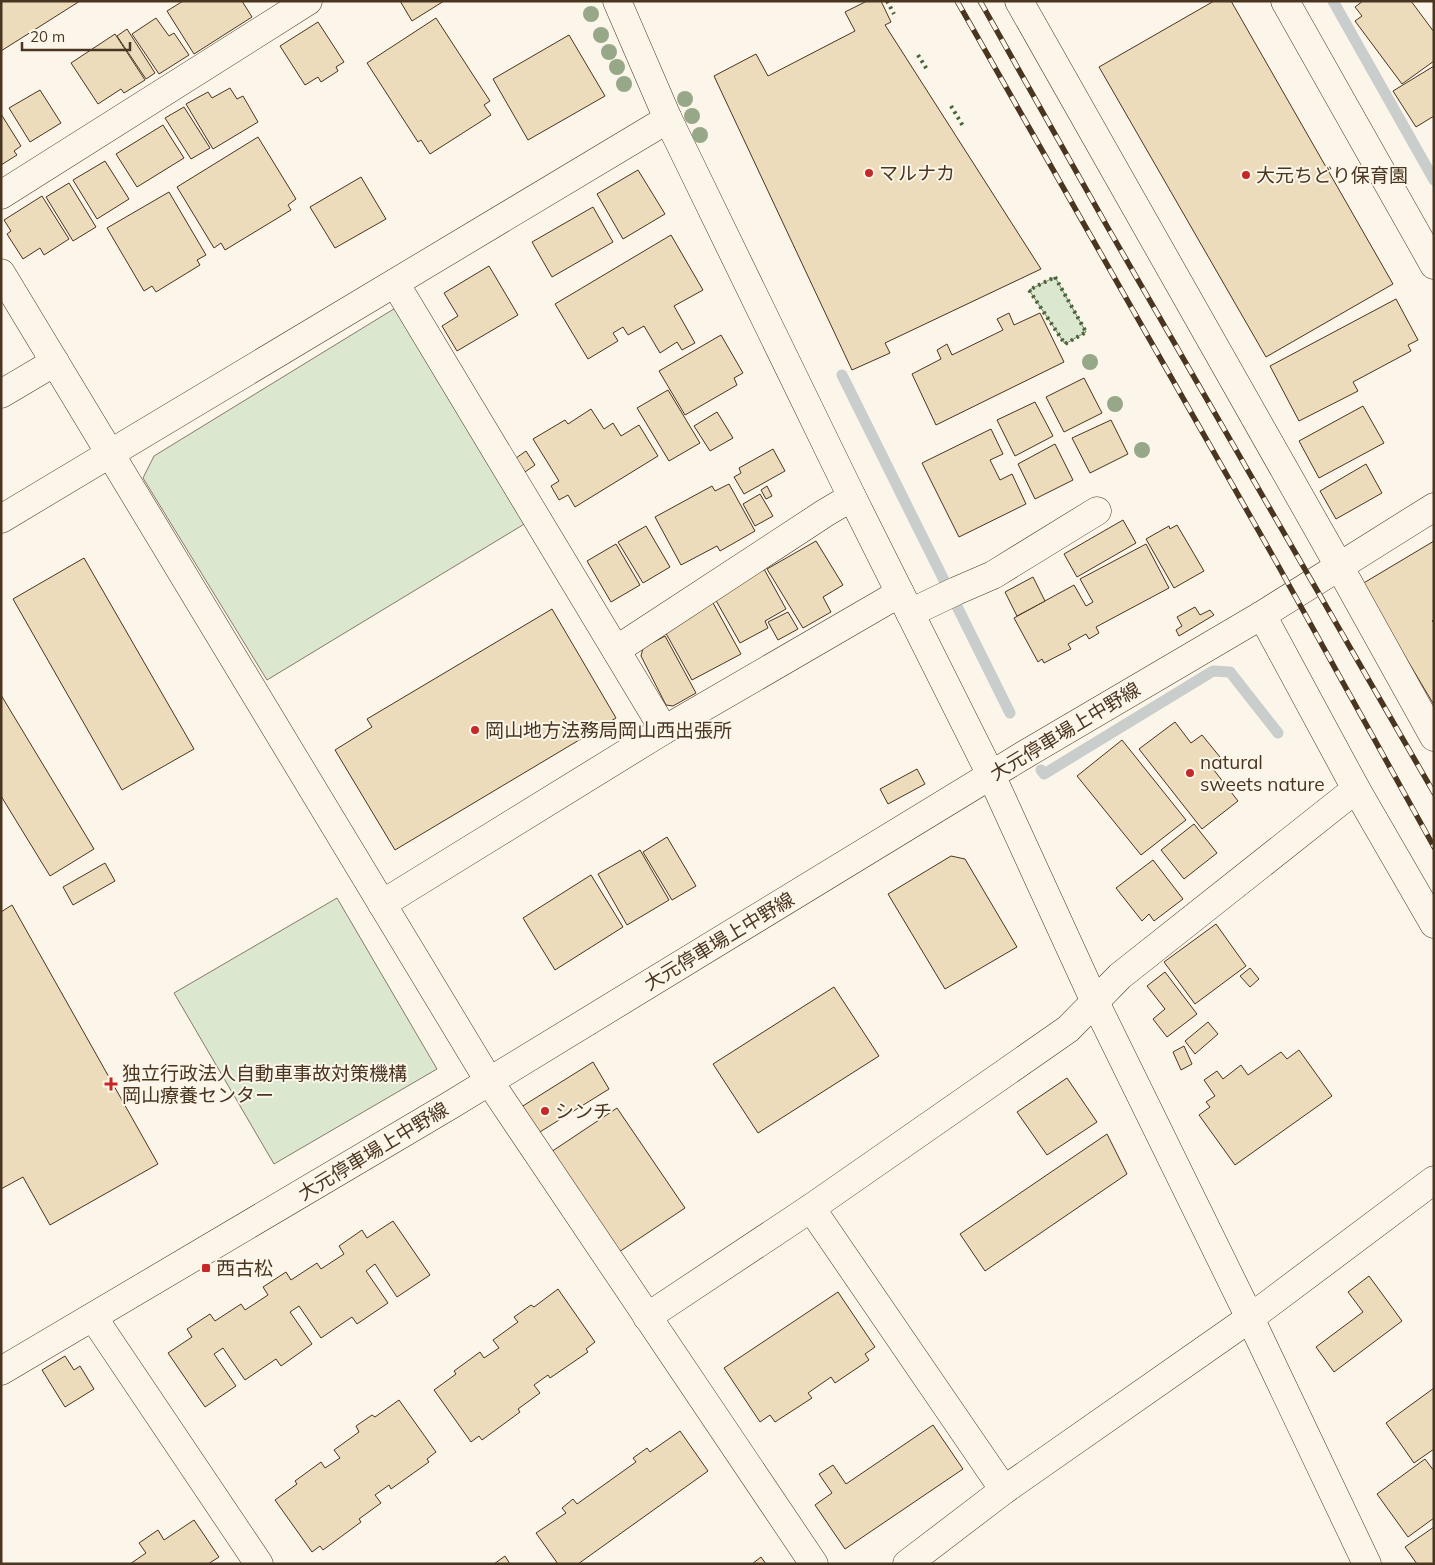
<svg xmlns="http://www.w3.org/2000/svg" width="1435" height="1565" font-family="Mulish,'Noto Sans JP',sans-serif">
<rect width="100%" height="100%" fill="#fbf6e9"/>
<g fill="#dce7d0" stroke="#887966">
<polygon points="1055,277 1086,332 1065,344 1029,290"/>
<polygon points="397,307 526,523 267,680 143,478 154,456"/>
<polygon points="337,898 437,1069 274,1164 174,993"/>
</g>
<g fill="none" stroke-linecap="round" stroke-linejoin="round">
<g stroke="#c9cecd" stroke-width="11">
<polyline points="1333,1 1434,180"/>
<polyline points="842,375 1010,713"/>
<polyline points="1041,770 1044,774 1213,671 1230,672 1278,733"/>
</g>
</g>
<g fill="#ecdcbc" stroke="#4a3520">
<polygon points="1,1 80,1 1,51"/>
<polygon points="183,1 242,1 252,17 194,54 167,11"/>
<polygon points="400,1 444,1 412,21"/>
<polygon points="867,1 881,1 891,22 885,25 1041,269 885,343 890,353 852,370 714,76 756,54 768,76 855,31 845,12"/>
<polygon points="1214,1 1231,1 1393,284 1266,357 1099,67"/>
<polygon points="1363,1 1411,1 1434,32 1434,61 1402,84 1355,21 1362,16 1355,7"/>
<polygon points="156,18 169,36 174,33 189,55 159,74 132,34"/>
<polygon points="436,18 490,101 484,105 491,115 430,154 421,140 418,142 367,63"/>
<polygon points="318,22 344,62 336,67 338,71 321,82 318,77 305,85 280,46"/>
<polygon points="127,29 155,73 146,79 117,36"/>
<polygon points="115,34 145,80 124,93 121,89 98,104 71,63"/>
<polygon points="569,35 605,96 528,140 493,79"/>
<polygon points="1434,66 1434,116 1416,127 1393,91"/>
<polygon points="230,88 237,99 243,96 258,122 213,149 186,104 208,92 212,98"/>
<polygon points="40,90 61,123 30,142 9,108"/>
<polygon points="184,107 210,148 191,159 165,118"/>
<polygon points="1,114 21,146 14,151 17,155 1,165"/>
<polygon points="163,125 184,158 137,187 116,154"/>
<polygon points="258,137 296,199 288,205 291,210 225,250 221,243 214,248 177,187"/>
<polygon points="105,161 129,199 97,219 73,180"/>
<polygon points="638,170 665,214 623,239 597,194"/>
<polygon points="361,177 386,219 335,248 310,207"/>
<polygon points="69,183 96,227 73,241 46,197"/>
<polygon points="169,192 206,255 197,260 200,265 156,292 152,286 144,291 107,228"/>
<polygon points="42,196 69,239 44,255 40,248 23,259 7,234 11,231 4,220"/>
<polygon points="593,207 613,242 552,277 532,242"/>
<polygon points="671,235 703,290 674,306 695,343 682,350 677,342 660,353 644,326 628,335 623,327 613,333 618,341 588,359 555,304"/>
<polygon points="489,266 518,315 457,351 442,326 458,316 444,293"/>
<polygon points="1396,299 1418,340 1408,345 1411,351 1353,382 1358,391 1299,421 1270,366"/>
<polygon points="1009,313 1014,325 1040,313 1064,362 936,425 912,374 941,359 937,350 947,344 952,355 1003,330 997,319"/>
<polygon points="721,335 743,373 734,378 737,385 685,415 659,371"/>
<polygon points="1084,378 1102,413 1064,432 1046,397"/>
<polygon points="668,390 700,443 669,461 637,408"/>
<polygon points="1035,402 1053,436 1015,456 997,420"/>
<polygon points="1363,406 1384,443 1319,478 1299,441"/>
<polygon points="591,409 604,429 613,423 621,436 639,425 658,456 575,507 568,495 559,500 551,486 559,481 533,439 565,420 568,424"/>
<polygon points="717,412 733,438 710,451 694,426"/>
<polygon points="1111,420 1128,454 1090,473 1072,438"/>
<polygon points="991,429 1003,454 990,460 1000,480 1012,474 1026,504 959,537 922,463"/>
<polygon points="1055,444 1073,480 1035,499 1018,464"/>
<polygon points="773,449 785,471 744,494 734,477 741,473 739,468"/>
<polygon points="526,451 535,465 525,472 516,458"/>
<polygon points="1366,464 1382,493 1336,519 1320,491"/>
<polygon points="729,484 755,531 720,551 717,546 681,565 655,517 712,486 715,491"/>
<polygon points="767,486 772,496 766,499 761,490"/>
<polygon points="760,494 773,516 755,526 743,504"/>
<polygon points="1123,520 1136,543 1077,577 1064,554"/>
<polygon points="1177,525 1204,571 1174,588 1146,539 1169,526 1170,529"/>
<polygon points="646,526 670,567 643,583 618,542"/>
<polygon points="816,541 843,585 823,597 831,612 803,628 767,569"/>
<polygon points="1434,541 1434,620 1432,621 1434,623 1434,705 1362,584"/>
<polygon points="616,544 640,585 611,602 587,561"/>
<polygon points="1146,544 1169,588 1096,627 1099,633 1089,639 1086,634 1068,644 1071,649 1044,663 1042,659 1038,662 1014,618 1074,585 1086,606 1093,602 1080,579"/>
<polygon points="84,558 194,749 122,790 13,599"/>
<polygon points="764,569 786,609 765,621 768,628 740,643 714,597"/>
<polygon points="1033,577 1045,601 1017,616 1005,592"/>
<polygon points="712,601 741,654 692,680 663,628"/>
<polygon points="1195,607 1200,615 1210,610 1214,615 1179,636 1176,630 1182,626 1177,617"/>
<polygon points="552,609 616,718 395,850 335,750 372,727 367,719"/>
<polygon points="788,612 798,629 778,640 768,622"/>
<polygon points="665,636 696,693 673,706 666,705 641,656 643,648"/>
<polygon points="1,695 94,849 50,876 1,796"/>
<polygon points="1175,722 1191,743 1202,735 1220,757 1210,765 1238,801 1202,829 1139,749"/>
<polygon points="1122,740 1186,820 1141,855 1077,776"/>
<polygon points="917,769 925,784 888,804 880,789"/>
<polygon points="1194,824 1217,853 1184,879 1161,850"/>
<polygon points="667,837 696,886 672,900 643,852"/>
<polygon points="640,850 669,900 627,925 598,874"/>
<polygon points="951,856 965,859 1017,947 945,989 888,894"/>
<polygon points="1153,860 1183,899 1154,921 1149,914 1142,921 1116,888"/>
<polygon points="105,863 115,881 73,905 63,887"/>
<polygon points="591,875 623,927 555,970 523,918"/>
<polygon points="12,905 158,1164 50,1225 23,1177 1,1189 1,912"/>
<polygon points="1216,924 1246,966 1195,1004 1164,962"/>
<polygon points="1250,968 1259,979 1250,987 1240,976"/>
<polygon points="1165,972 1197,1014 1167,1037 1153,1019 1165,1009 1147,986"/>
<polygon points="834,987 879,1056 758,1133 713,1064"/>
<polygon points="1208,1022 1218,1034 1195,1054 1185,1041"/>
<polygon points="1184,1046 1192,1064 1181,1070 1173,1052"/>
<polygon points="1299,1050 1332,1096 1235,1165 1199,1115 1210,1107 1206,1102 1215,1096 1204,1080 1217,1071 1223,1079 1241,1065 1248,1075 1281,1052 1287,1059"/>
<polygon points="593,1062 609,1089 535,1135 518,1109"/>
<polygon points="1067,1078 1097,1122 1047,1155 1017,1112"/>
<polygon points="617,1108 685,1208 619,1252 551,1152"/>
<polygon points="1107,1134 1127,1174 985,1271 960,1234"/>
<polygon points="393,1221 430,1275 397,1297 375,1264 366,1271 388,1303 357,1324 352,1317 321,1338 299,1306 290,1312 312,1344 281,1366 276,1359 245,1380 223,1348 214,1354 236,1386 205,1407 168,1353 192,1337 187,1329 210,1314 215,1321 241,1304 245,1310 268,1295 263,1287 286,1272 291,1280 317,1263 321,1269 344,1254 339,1246 362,1230 367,1238"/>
<polygon points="1369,1276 1402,1321 1334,1372 1316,1347 1363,1312 1348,1292"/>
<polygon points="558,1289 595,1342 586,1349 588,1352 550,1378 548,1375 534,1385 540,1393 518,1409 520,1412 482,1440 479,1436 471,1442 434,1390 456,1374 454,1371 480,1352 484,1358 499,1348 493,1340 518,1322 514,1317 531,1305 534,1307"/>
<polygon points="838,1292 875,1347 865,1354 869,1360 835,1383 831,1377 808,1393 812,1398 775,1422 770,1415 760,1422 724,1368"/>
<polygon points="65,1356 74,1370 80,1366 94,1389 65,1407 42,1370"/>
<polygon points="1434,1388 1434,1449 1414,1463 1386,1423"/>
<polygon points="399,1400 436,1452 427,1459 429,1462 391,1489 389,1485 375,1495 381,1503 359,1519 361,1522 323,1550 320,1546 312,1552 275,1500 297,1484 295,1481 321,1462 325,1468 340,1458 334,1450 359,1432 356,1426 372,1415 375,1417"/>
<polygon points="933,1425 963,1469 845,1549 815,1505 832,1493 819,1474 833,1465 846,1484"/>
<polygon points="680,1431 708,1471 578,1564 558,1564 536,1533 566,1513 562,1508 573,1499 577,1504 636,1462 633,1458 647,1448 650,1452"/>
<polygon points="1425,1459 1434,1471 1434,1518 1408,1537 1377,1494"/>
<polygon points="194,1520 219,1557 208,1564 130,1564 146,1553 139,1543 158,1530 164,1540"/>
<polygon points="1434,1527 1434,1564 1417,1564 1405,1547"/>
<polygon points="505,1556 510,1564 494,1564"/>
<polygon points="761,1557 766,1564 752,1564"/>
</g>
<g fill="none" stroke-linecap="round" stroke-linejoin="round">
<g stroke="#4a3520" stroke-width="29">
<g id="street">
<polyline points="1019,1 1339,566 1434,737"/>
<polyline points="1,195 308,1"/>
<polyline points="1,273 489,1081 814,1564"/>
<polyline points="395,283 664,730"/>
<polyline points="1,394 55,362"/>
<polyline points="1,519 668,119"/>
<polyline points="910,613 956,591 993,575 1097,511"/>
<polyline points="1262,615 1356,789 1434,924"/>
<polyline points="616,650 825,513 852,497"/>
<polyline points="382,904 664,730 900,593"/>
<polyline points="811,1208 1004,1490"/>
<polyline points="93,1317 259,1564"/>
<polyline points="647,1317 811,1208 1068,1029 1120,976 1356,789"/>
<polyline points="907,1564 1004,1490 1250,1318 1434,1180"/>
</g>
</g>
<g stroke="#4a3520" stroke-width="29">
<g id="secondary">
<polyline points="617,1 668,119 852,497 991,775 1095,1002 1250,1318 1367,1564"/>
<polyline points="1285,1 1434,265"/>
<polyline points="1,1371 449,1106 1024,755 1262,615 1434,507"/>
</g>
</g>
<use href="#street" stroke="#fbf6e9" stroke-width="28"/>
<use href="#secondary" stroke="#fbf6e9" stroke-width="28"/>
<g stroke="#4a3520" stroke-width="5.5">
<g id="rail">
<polyline points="957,1 1274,558 1434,847"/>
<polyline points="980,1 1108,228 1434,793"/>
</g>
</g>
<use href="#rail" stroke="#fbf6e9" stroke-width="4" stroke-dasharray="11" stroke-linecap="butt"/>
<g stroke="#436837" stroke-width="4" stroke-dasharray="2.5 4" stroke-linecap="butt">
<polyline points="887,1 894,14"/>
<polyline points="918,55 928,71"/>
<polyline points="951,106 963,126"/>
<polygon points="1055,277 1086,332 1065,344 1029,290"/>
</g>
</g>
<g fill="#96a887">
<circle cx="591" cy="14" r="8"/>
<circle cx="601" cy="35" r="8"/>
<circle cx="609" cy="52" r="8"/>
<circle cx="617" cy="67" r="8"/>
<circle cx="624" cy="84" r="8"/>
<circle cx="685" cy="99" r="8"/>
<circle cx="692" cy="116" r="8"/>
<circle cx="700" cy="135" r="8"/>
<circle cx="1090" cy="362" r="8"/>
<circle cx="1115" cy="404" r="8"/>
<circle cx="1142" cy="450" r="8"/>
</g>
<g fill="#c62828" stroke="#fbf6e9" stroke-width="2">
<circle cx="869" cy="173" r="5"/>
<circle cx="1246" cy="175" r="5"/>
<circle cx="475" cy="730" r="5"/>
<circle cx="1190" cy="773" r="5"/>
<path d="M108.5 1076.5h5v5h5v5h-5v5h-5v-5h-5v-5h5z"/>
<circle cx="545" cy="1111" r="5"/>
<rect x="201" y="1263" width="10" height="10" rx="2.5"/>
</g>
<g text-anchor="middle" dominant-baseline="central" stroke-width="4" stroke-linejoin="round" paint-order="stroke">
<g font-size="19" fill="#4a3520" stroke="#fbf6e9" text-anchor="start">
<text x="879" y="173">マルナカ</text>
<text x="1256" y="175">大元ちどり保育園</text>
<text x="485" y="730">岡山地方法務局岡山西出張所</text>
<text x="1200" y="762">natural<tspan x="1200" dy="22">sweets nature</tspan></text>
<text x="122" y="1073">独立行政法人自動車事故対策機構<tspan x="122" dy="22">岡山療養センター</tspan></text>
<text x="555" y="1111">シンチ</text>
<text x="216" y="1268">西古松</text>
</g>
<g font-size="19" fill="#4a3520" stroke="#fbf6e9">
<text transform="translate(1065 731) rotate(-31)">大元停車場上中野線</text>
<text transform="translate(719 941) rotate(-31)">大元停車場上中野線</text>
<text transform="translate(373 1151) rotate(-31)">大元停車場上中野線</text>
</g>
</g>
<rect width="1435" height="1565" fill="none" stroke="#4a3520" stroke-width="5"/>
<path d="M22 42v8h108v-8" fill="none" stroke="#4a3520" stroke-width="2.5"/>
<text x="30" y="42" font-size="15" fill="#4a3520" stroke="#fbf6e9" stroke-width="4" paint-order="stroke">20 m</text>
</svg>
